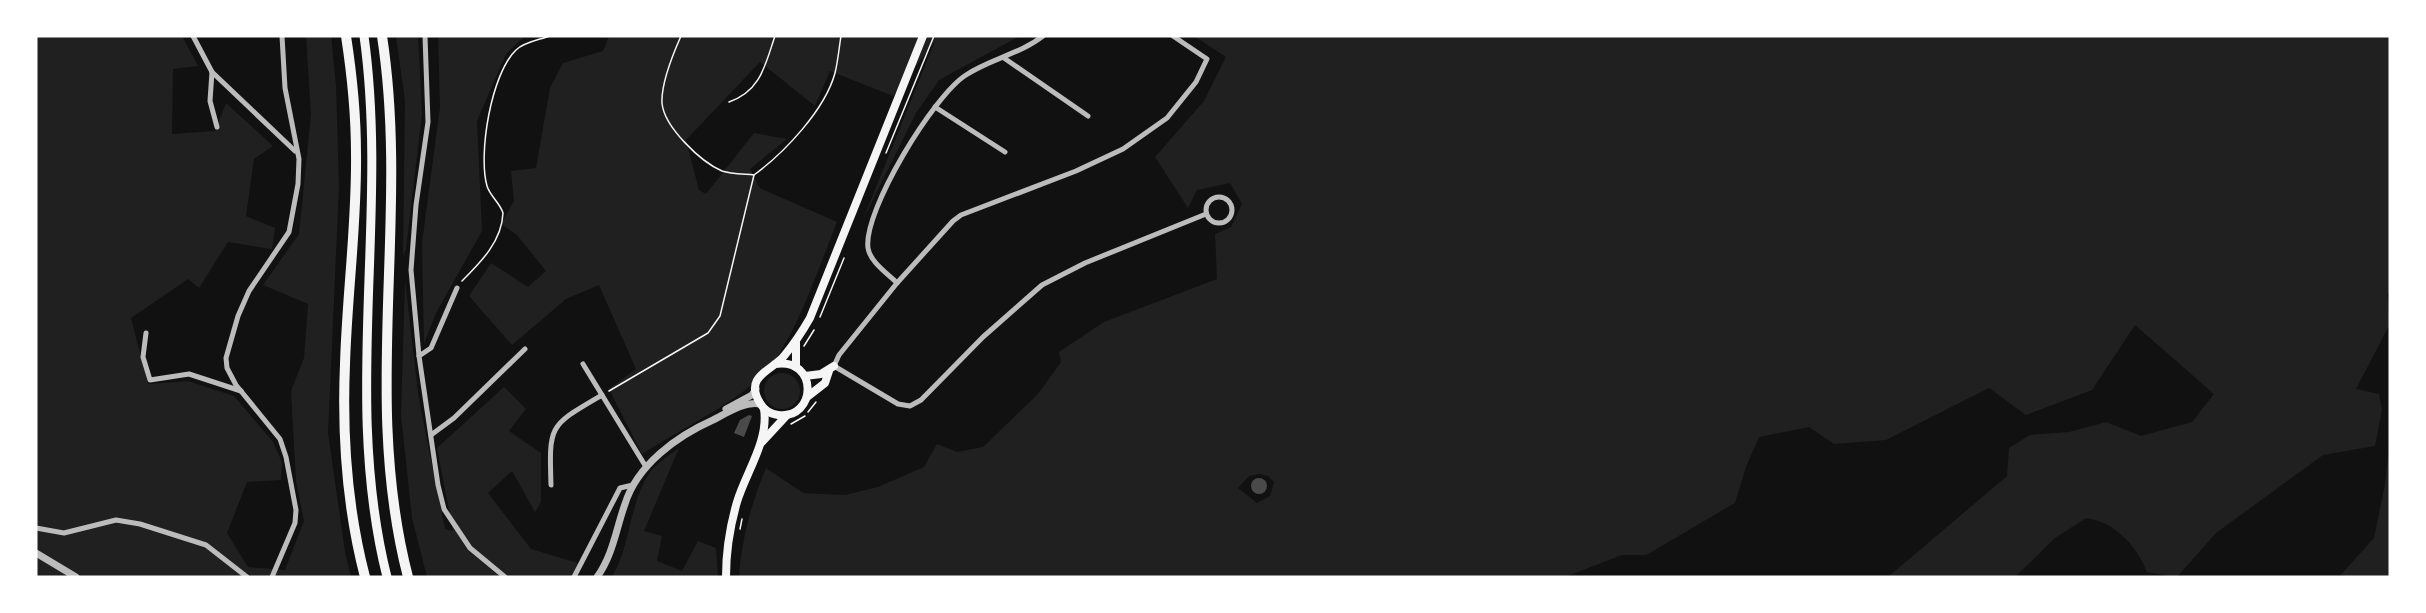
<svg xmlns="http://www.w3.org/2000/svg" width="2426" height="613" font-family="'Archivo Narrow',sans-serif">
<rect width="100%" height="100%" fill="#111"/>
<g fill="#202020" fill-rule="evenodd">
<polygon points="36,36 182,36 198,66 173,69 172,134 215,131 226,103 273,146 254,159 246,216 275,228 272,249 228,242 199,288 188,279 131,318 148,384 188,381 234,396 273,442 282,462 281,480 247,482 227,533 248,567 285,570 304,521 296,481 291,391 304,358 308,304 263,285 299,234 311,114 306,36 331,36 336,86 339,187 328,433 345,552 351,577 36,577"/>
<polygon points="396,36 418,36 422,114 406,249 403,256 405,101"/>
<polygon points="438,36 525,36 506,54 477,121 482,231 436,313 424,344 422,243 440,107"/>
<path d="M609,36H1020L939,80L916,113L862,222L935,41L893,96L830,71L815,106L760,62L686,140L699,190L706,194L754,133L787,139L750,169L760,188L837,222C818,268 791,356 752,385C719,411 678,431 642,454L609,389L636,369L599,285L566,299L512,345L469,296L491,263L528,287L546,271L517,235L501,224L514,201L511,171L536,168L550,88L563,63L603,51Z"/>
<path d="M1194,36H2390V291L2387,294L2390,324L2356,389L2379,394L2382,410L2375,446L2323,455L2216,533L2177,577L2147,572C2136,545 2115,522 2086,518L2055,538L2015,577H1888L2007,476L2009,448L2030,435L2069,432L2106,422L2141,436L2192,422L2214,394L2135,325L2092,390L2026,415L1989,388L1886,440L1834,444L1809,427L1759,437L1746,467L1735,503L1646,555H1622L1565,577H739C742,538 751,504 766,468L803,493L845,495L878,487L924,467L937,444L957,452L983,447L1038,394L1061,362L1059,352L1104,322L1217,279L1215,234L1231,227L1242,204L1230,183L1197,190L1188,208L1155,157L1204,101L1226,57ZM1260,474L1268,476L1274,482L1270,496L1257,503L1238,488L1249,476Z"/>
<polygon points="405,280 419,400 445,529 453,531 437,448 504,387 526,409 509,431 541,453 541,502 535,512 512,471 488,493 531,549 578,563 573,577 427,577 412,518 401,415"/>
<circle cx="782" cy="391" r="18"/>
<polygon points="2390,438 2390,577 2339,577 2374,538 2385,484"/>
<path d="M679,448L644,531L662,536L657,561L682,571L698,541L716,548L718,577H612C631,545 629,503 650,472C657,463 670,455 679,448Z"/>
</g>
<g fill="#4a4a4a">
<polygon points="749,415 752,416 744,437 734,433 740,420"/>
<circle cx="1259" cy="486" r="8"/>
</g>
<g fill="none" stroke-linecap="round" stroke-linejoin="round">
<g stroke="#f5f5f5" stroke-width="1.5">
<path d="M681,36C673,54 661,83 662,103C664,127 701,162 722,171C731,174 744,174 754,175C784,153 825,110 835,73C838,61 839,48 841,36"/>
<path d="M729,102C761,91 765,65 775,36"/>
<polyline points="886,153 934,36"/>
<path d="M462,281C481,262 502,241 503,213C500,203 490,196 487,186C478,154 491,74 516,50C524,42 539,40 550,36"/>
<polyline points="820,317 844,258"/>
<polyline points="804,346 814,330"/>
<polyline points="609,391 708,333 720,316 754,175"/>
<polyline points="808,412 816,402"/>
<polyline points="791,424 805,416"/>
<polyline points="740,529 742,519"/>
</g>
<g stroke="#bcbcbc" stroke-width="5">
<polyline points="193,36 212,72 295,151"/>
<polyline points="425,36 428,122 416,205 411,270 419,356 438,485 444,509 470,548 505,577"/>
<polyline points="1173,36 1207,59 1196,82 1167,118 1123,149 1076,171 961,215 953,221 897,283 839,355 834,366 898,404 910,406 921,400 983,337 1042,285 1085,263 1206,214"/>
<polyline points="1004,58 1088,116"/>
<polyline points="212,72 210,101 217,127"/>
<polyline points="935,107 1005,152"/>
<circle cx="1219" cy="210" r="13"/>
<path d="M897,283C888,274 870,262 868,248C863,211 934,95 966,75C990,59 1020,54 1043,36"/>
<polyline points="146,333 143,357 150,380 189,374 241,391"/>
<polyline points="419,356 431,348 457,288"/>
<polyline points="583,364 646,467"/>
<polyline points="431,435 454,418 525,349"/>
<path d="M551,485C549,424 549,426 602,395"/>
<polyline points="36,528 64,533 116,520 140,524 206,545 247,577"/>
<polyline points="272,577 295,523 296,510 286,457 280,439 236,385 227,368 226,358 238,316 249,291 289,232 298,184 299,159 285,88 282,36"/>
<polyline points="574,577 620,488 633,485"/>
</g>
<g stroke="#bcbcbc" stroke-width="7">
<polyline points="726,409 752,395 756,389"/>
<polyline points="36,553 76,577"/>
<path d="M597,577C613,555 616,529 625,504C637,465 677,436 713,420C727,413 744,401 760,404"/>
</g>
<g stroke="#f5f5f5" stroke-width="8">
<polyline points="796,342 796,367"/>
<path d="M775,364C819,357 817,420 778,415C771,414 764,410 760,403C743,376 773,370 784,356C794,344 802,332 810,318L923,36"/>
<polyline points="805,376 821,374 834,366"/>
<polyline points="807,397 825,383 829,371"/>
<polyline points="762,442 787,415"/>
<path d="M726,577C726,553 730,526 737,502C746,472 769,441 764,409"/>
</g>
<path stroke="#f5f5f5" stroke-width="9" d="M364,36C389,216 342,399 387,577"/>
<g stroke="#f5f5f5" stroke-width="10">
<path d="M346,36C352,75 356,114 356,154C357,224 347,294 345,364C342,435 347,508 365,577"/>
<path d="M382,36C410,218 361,396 408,577"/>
</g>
</g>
<rect width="2426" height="613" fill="none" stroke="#ffffff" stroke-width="75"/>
</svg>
